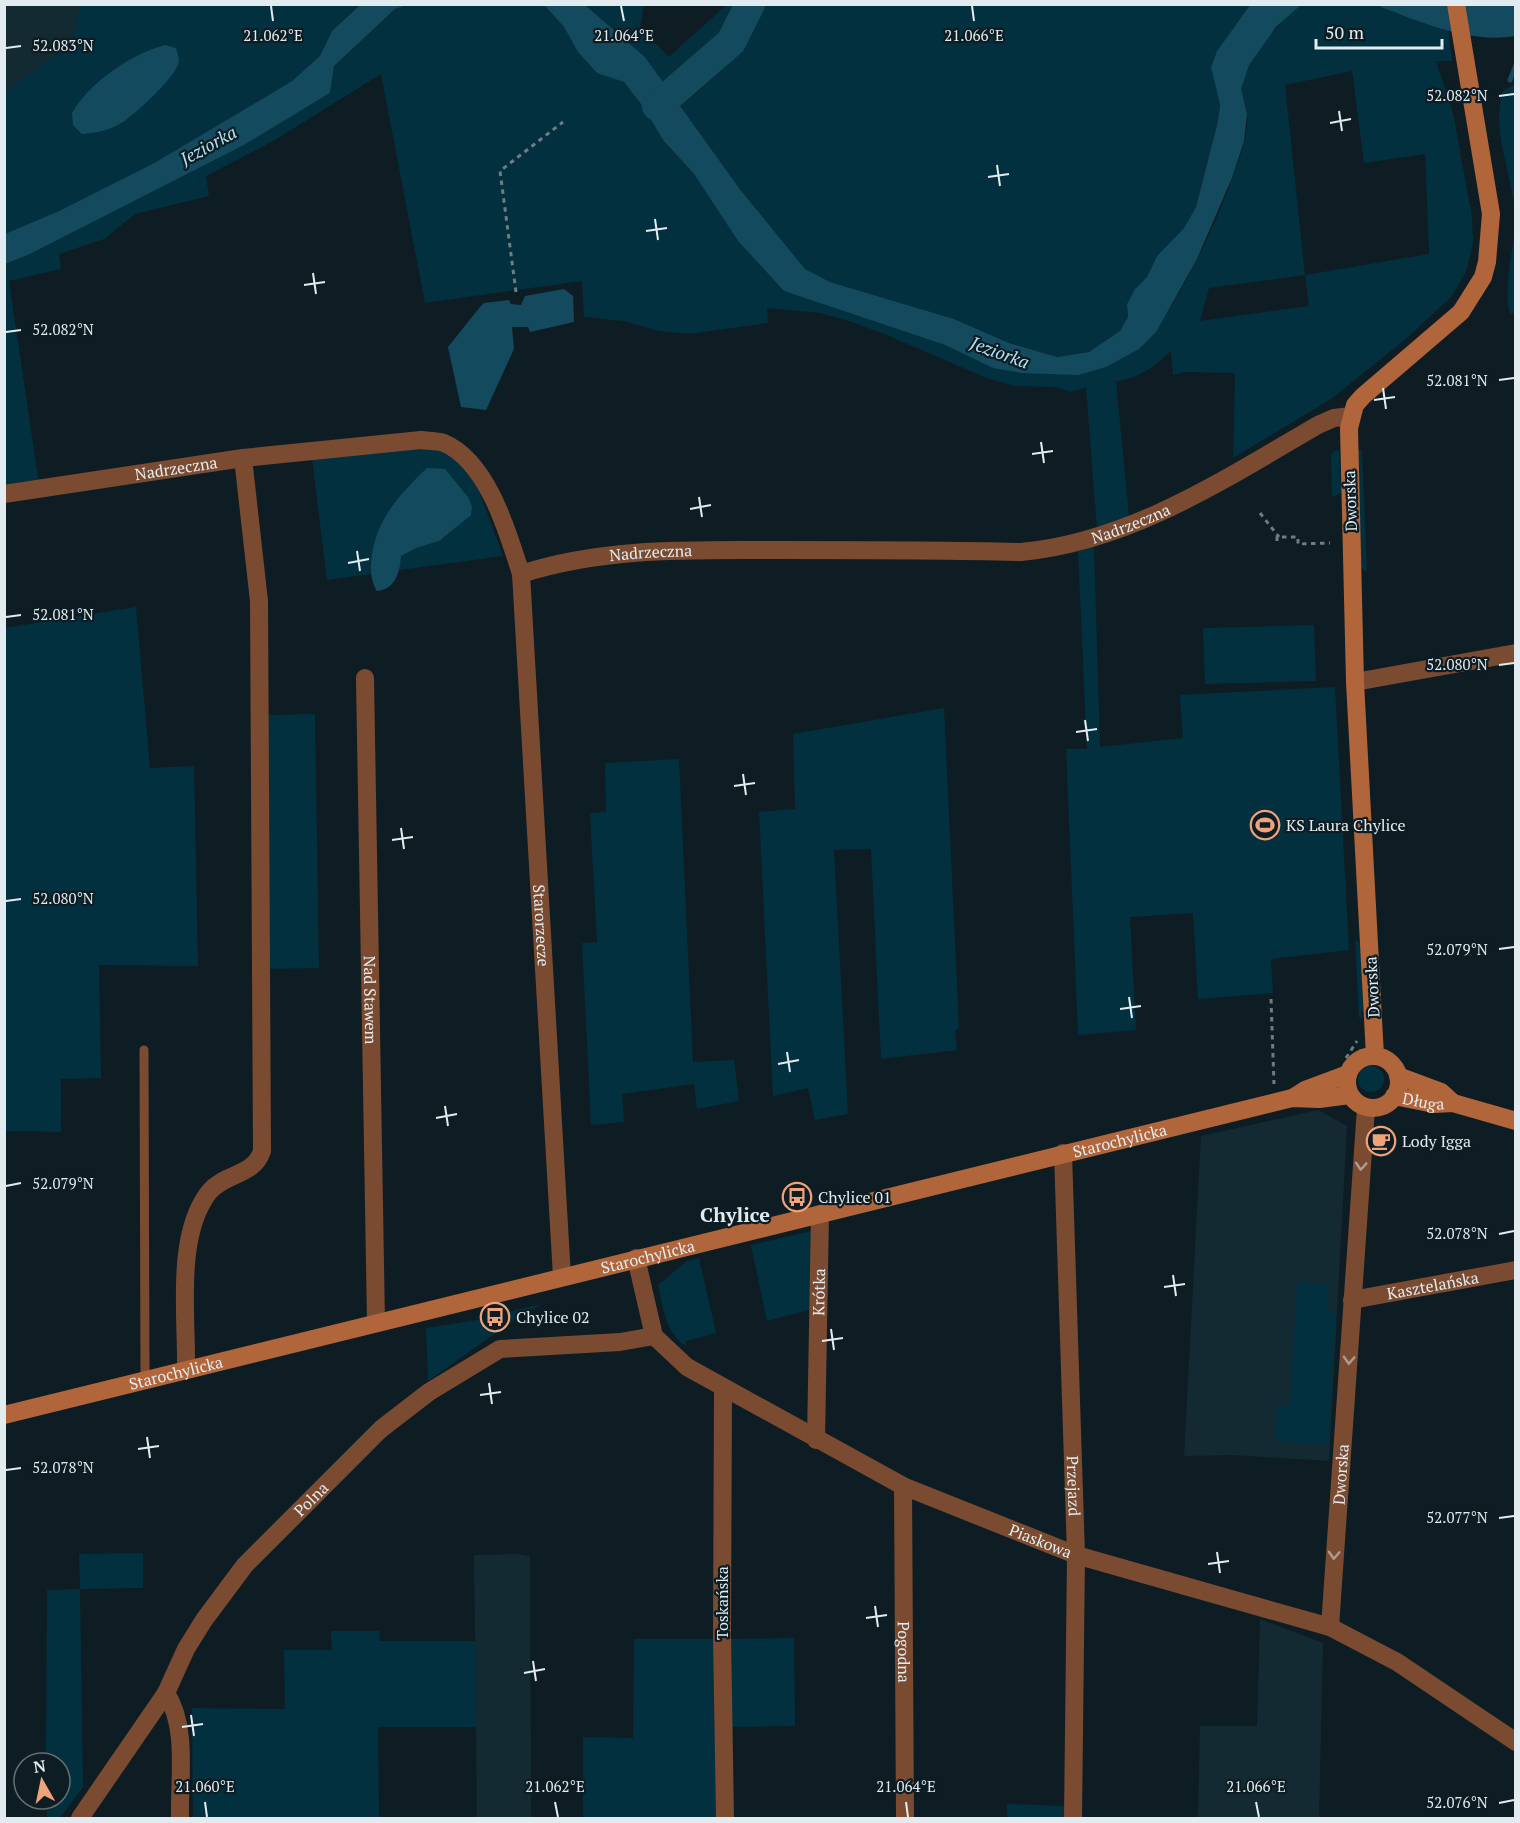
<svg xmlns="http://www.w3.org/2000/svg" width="1520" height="1823" font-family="'PT Serif',serif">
<rect width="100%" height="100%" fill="#0e1d23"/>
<g fill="#132a33">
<polygon points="5,5 80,5 72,43 5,92"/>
<polygon points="1318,1110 1347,1126 1329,1461 1232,1455 1184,1456 1201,1136"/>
<polygon points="517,1554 530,1556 531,1818 477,1818 474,1555"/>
<polygon points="1260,1619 1323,1643 1319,1818 1198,1818 1200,1726 1257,1726"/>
</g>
<g fill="#03303f" fill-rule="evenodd">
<path d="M540,4L546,7L564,27L578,52L597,72L624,82L644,108L663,140L694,174L738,241L784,291L945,345L993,368L1139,349C1181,304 1228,202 1244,142C1246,134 1248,123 1247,115C1247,106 1240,97 1241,88C1244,58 1280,23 1301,5L1376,4L1426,24L1448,29L1452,61H1436L1453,113L1472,217L1473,243L1466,272L1452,296L1407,338L1331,399L1233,458L1235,373L1185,372L1173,375L1171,351C1155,366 1139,379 1116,381L1129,516L1097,529L1086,387L1071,392L1055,387L1016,386L989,379L882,333L849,321L820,313L767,308L768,323L689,334L659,331L623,321L584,317L582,281L425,303L381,74L275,140L206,176L209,196L135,214L104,239L59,254L61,269L9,281L39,484L5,488V264L30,254L244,145L330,93L334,66L395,9L407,5ZM1352,71L1364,163L1425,154L1429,254L1305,275L1285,85ZM1305,275L1309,306L1200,321L1209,288Z"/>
<polygon points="80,5 360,5 332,31 320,56 292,81 156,162 59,211 5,234 5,92 72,43"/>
<polygon points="585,5 644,5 640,28 669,57 726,5 1250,5 1217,51 1211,66 1220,105 1218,121 1196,207 1184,228 1157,256 1147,277 1135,289 1127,304 1128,317 1120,331 1089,352 1057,357 1009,343 954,319 830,282 805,269 739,188 645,57"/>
<path d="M1515,84L1516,312L1510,314C1502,287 1515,248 1515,218C1514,176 1490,131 1503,91Z"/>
<polygon points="433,447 462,464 478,488 503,556 327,580 312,458"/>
<polygon points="1339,450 1341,493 1332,497 1331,455 1334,451"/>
<polygon points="1355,450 1362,450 1367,572 1360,568"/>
<polygon points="1094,547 1100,747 1183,738 1180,695 1335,687 1349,950 1271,959 1273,993 1198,999 1193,913 1130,917 1136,1030 1078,1035 1066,749 1087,749 1078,551"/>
<polygon points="136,607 150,768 194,766 198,966 99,965 101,1078 61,1079 61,1132 5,1131 5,628"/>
<polygon points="1314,625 1316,681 1205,684 1203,628"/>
<polygon points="944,708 959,1028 955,1031 957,1050 881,1059 871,849 834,850 848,1114 815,1120 808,1088 773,1096 759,812 795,809 793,734"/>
<polygon points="315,714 319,968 267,969 268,715"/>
<polygon points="679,759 693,1062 734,1060 739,1101 697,1109 694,1084 622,1094 624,1122 591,1125 582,943 597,942 590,813 606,812 605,763"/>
<polygon points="1355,939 1361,944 1363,1011 1361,1012 1363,1020 1359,1017"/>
<circle cx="1371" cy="1079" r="13"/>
<polygon points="811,1231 813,1309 767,1321 751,1245"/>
<path d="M699,1258L716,1333L686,1341V1346C665,1333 663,1306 658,1285L687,1261Z"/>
<polygon points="1297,1282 1329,1284 1328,1310 1336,1311 1328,1445 1275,1441 1277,1405 1290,1405"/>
<polygon points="543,1304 521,1315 428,1381 426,1328 484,1319 485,1324 508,1318 507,1312"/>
<polygon points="143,1553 143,1588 80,1589 83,1787 60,1818 47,1818 47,1799 60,1799 60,1763 46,1763 47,1590 80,1589 79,1554"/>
<polygon points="331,1631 379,1631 380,1641 475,1641 476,1727 378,1727 379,1818 193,1818 192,1708 285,1709 284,1650 332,1650"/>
<polygon points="794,1638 795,1726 731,1727 731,1639"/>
<polygon points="634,1639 715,1639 718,1818 583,1818 583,1737 633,1738"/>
<polygon points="1007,1804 1064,1806 1064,1818 1007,1818"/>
</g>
<g fill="#144a5d">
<polygon points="360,5 407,5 395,9 334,66 330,93 244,145 30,254 5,264 5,234 59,211 156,162 292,81 320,56 332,31"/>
<polygon points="540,5 585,5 645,57 739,188 805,269 830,282 954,319 1009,343 1057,357 1089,352 1120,331 1128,317 1127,304 1135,289 1147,277 1157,256 1184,228 1196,207 1218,121 1220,105 1211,67 1217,51 1250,5 1301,5 1276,27 1249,65 1241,89 1247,114 1244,141 1232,178 1196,261 1156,332 1139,349 1106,367 1078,375 1022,373 993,368 945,345 784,291 738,241 694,174 663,140 644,108 624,82 597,73 578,52 564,27 546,7"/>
<path d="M1376,5H1515V36C1469,44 1418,21 1376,5Z"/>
<path d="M165,45L176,48C177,53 179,57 179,62C176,77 132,118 118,125C107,131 94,133 82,134L73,125L72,113C90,82 131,54 165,45Z"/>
<polygon points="564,289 573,296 574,322 530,332 528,327 512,327 514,349 486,410 461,407 448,347 480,307 484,303 509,300 511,304 521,305 525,296"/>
<path d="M427,468L445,469L468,497L472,507L471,515L439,541L416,548L401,556C400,572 395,590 377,591C370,580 370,567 372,554C378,517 401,493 427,468Z"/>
</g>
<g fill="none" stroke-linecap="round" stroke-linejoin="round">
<polyline stroke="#144a5d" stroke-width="5" points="1510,80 1516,65"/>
<polyline stroke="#144a5d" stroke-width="30" points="657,106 731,42 750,4"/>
<g stroke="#6f7c81" stroke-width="3" stroke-dasharray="4.5 4.5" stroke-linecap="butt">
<polyline points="516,292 500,171 563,122"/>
<polyline points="1260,513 1279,537"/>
<polyline points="1277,541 1277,537 1298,537 1298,544 1330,543"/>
<polyline points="1271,999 1274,1084"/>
<polyline points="1346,1058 1357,1041"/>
</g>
<polyline stroke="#7a4b31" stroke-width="9" points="144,1050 145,1379"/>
<g stroke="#7a4b31" stroke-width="18">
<path id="s1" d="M4,494L243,458L421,440C428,441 438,441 444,443C488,462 508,533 521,574C604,547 691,550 778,550C859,550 940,550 1021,552C1130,542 1225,479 1318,425L1334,418L1351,416"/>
<path id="s2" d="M521,574L562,1277"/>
<path id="s3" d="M365,678L376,1322"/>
<polyline points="1355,682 1516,653"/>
<path id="s4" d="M1063,1153L1076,1555L1073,1818"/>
<path id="s5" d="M636,1258L654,1336L687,1367L903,1486L1076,1555L1330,1627L1397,1662L1516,1742"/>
<path id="s6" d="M1352,1300L1516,1270"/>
<path d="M186,1369C187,1316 175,1236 209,1192C225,1173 254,1176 262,1151L259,601L243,458"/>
<polyline points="723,1388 722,1635 725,1818"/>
<path id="s7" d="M816,1440L820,1214"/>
<path id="s8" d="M903,1486L905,1818"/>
<path id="s9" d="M1330,1627L1366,1108"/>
<path d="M166,1693C188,1727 179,1779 180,1818"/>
<path id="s10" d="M80,1818L166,1693L186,1649L204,1620L245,1565L381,1429L429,1392L500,1349L620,1342L654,1336"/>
</g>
<g stroke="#b1653a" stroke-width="18">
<polyline points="1375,1056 1355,682 1349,428 1355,405 1363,396 1461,312 1483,277 1487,262 1491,214 1456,4"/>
<circle cx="1373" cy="1082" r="26"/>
<polyline points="1398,1076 1441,1092 1453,1103"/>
<path id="s11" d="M1394,1096L1434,1104L1453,1103L1516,1121"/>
<polyline points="1294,1097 1305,1090 1348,1074"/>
<path id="s12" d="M4,1415L1292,1098L1319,1099L1350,1095"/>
</g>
</g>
<defs><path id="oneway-chevron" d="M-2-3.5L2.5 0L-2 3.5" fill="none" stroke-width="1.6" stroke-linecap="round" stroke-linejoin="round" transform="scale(1.5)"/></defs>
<g stroke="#ae9c90">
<use href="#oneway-chevron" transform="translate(1361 1166) rotate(94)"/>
<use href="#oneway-chevron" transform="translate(1349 1360) rotate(93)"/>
<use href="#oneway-chevron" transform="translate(1334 1555) rotate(93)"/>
</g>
<path fill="none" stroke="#e2ecf0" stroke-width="2" d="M271,6L273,21M621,6L624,21M972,6L974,21M6,48L21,46M1499,96L1514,94M1339,111L1342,131M1330,123L1351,119M997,165L1000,186M988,177L1009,174M655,219L658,240M646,231L667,228M313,273L316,294M304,285L325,282M6,332L21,330M1499,380L1514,378M1383,388L1386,409M1374,400L1395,397M1041,442L1044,463M1032,454L1053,451M699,497L702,517M690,509L711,505M357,551L360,571M348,563L369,559M6,617L21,615M1499,665L1514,663M1085,720L1088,741M1076,732L1097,729M743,774L746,795M734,786L755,783M401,828L404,849M392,840L413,837M6,901L21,899M1499,949L1514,947M1129,997L1132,1018M1120,1009L1141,1006M787,1052L790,1072M778,1064L799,1060M445,1106L448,1126M436,1118L457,1114M6,1186L21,1183M1499,1234L1514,1231M1173,1275L1176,1296M1164,1287L1185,1284M831,1329L834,1350M822,1341L843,1338M489,1383L492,1404M480,1395L501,1392M147,1437L150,1458M138,1449L159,1446M6,1470L21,1468M1499,1518L1514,1516M1217,1552L1220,1573M1208,1564L1229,1561M875,1606L878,1627M866,1618L887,1615M533,1661L536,1681M524,1673L545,1669M191,1715L194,1736M182,1727L203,1724M205,1802L207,1817M555,1802L558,1817M906,1802L908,1817M1256,1802L1259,1817M1499,1803L1514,1800"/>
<defs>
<g id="stadium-ring" transform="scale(1.5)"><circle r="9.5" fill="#0e1d23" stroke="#f0a279" stroke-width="1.5"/><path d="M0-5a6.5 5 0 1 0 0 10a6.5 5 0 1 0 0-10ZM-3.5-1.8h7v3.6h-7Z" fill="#f0a279"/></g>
<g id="cafe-ring" transform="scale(1.5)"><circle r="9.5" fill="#0e1d23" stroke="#f0a279" stroke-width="1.5"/><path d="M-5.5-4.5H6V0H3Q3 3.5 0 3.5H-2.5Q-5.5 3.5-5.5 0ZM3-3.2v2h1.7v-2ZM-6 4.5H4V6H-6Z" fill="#f0a279"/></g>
<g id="bus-ring" transform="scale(1.5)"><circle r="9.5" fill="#0e1d23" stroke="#f0a279" stroke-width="1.5"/><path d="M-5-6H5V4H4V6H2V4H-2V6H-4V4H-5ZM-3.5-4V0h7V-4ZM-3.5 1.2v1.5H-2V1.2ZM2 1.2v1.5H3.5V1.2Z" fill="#f0a279"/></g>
</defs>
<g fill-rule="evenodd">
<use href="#stadium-ring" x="1265" y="825"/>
<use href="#cafe-ring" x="1381" y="1141"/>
<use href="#bus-ring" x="797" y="1197"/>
<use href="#bus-ring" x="495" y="1317"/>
</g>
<g text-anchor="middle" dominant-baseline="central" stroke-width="4.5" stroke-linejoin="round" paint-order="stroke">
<g font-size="16" fill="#e2ecf0" stroke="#0e1d23">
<text stroke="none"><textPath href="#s1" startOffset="174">Nadrzeczna</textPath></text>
<text transform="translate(1350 501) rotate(-92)">Dworska</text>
<text stroke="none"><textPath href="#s1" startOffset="1216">Nadrzeczna</textPath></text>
<text stroke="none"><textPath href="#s1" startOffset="732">Nadrzeczna</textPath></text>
<text stroke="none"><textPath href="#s2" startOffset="352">Starorzecze</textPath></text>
<text transform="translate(1372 987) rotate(-93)">Dworska</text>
<text stroke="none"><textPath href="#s3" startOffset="322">Nad Stawem</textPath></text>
<text stroke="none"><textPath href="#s11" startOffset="30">Długa</textPath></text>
<text stroke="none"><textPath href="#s12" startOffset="1149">Starochylicka</textPath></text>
<text stroke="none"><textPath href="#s12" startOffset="663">Starochylicka</textPath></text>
<text stroke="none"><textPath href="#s6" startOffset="82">Kasztelańska</textPath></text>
<text stroke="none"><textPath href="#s7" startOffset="148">Krótka</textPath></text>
<text stroke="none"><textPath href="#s12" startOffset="177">Starochylicka</textPath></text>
<text stroke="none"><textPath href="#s9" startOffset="153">Dworska</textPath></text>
<text stroke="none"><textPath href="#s4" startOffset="333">Przejazd</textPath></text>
<text stroke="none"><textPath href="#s10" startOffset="396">Polna</textPath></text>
<text stroke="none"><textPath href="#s5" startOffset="520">Piaskowa</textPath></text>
<text transform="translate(722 1603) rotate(-90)">Toskańska</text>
<text stroke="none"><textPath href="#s8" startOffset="166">Pogodna</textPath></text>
</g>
<g font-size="16" fill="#e2ecf0" stroke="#0e1d23" text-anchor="start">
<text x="1286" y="825">KS Laura Chylice</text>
<text x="1402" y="1141">Lody Igga</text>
<text x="818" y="1197">Chylice 01</text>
<text x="516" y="1317">Chylice 02</text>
</g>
<g font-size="18" font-style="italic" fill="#b2dff3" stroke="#0e1d23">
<text transform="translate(208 145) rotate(-29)">Jeziorka</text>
<text transform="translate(1000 352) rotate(20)">Jeziorka</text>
</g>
<g font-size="20" font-weight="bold" fill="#e2ecf0" stroke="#0e1d23">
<text x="735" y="1214">Chylice</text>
</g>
</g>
<g font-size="15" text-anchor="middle" fill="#e2ecf0" stroke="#0e1d23" stroke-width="4.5" stroke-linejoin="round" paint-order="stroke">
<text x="273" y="41">21.062°E</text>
<text x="624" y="41">21.064°E</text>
<text x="974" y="41">21.066°E</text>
<text x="63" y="51">52.083°N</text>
<text x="1457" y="101">52.082°N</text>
<text x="63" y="335">52.082°N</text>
<text x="1457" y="386">52.081°N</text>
<text x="63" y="620">52.081°N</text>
<text x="1457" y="670">52.080°N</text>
<text x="63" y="904">52.080°N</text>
<text x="1457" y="955">52.079°N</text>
<text x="63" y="1189">52.079°N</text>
<text x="1457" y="1239">52.078°N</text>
<text x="63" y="1473">52.078°N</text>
<text x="1457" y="1523">52.077°N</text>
<text x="205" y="1792">21.060°E</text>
<text x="555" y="1792">21.062°E</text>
<text x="906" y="1792">21.064°E</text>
<text x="1256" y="1792">21.066°E</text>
<text x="1457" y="1808">52.076°N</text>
</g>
<rect width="1520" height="1823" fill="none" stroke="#e2ecf0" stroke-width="12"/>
<g transform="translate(42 1781) rotate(351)"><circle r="28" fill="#0e1d23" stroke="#637075" stroke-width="1.5"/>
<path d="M0-4.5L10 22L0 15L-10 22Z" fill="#f0a279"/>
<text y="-9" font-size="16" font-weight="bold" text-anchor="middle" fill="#e2ecf0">N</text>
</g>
<path d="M1316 39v9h126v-9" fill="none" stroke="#e2ecf0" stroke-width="3"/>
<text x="1325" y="39" font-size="18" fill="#e2ecf0" stroke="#0e1d23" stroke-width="4.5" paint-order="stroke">50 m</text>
</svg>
